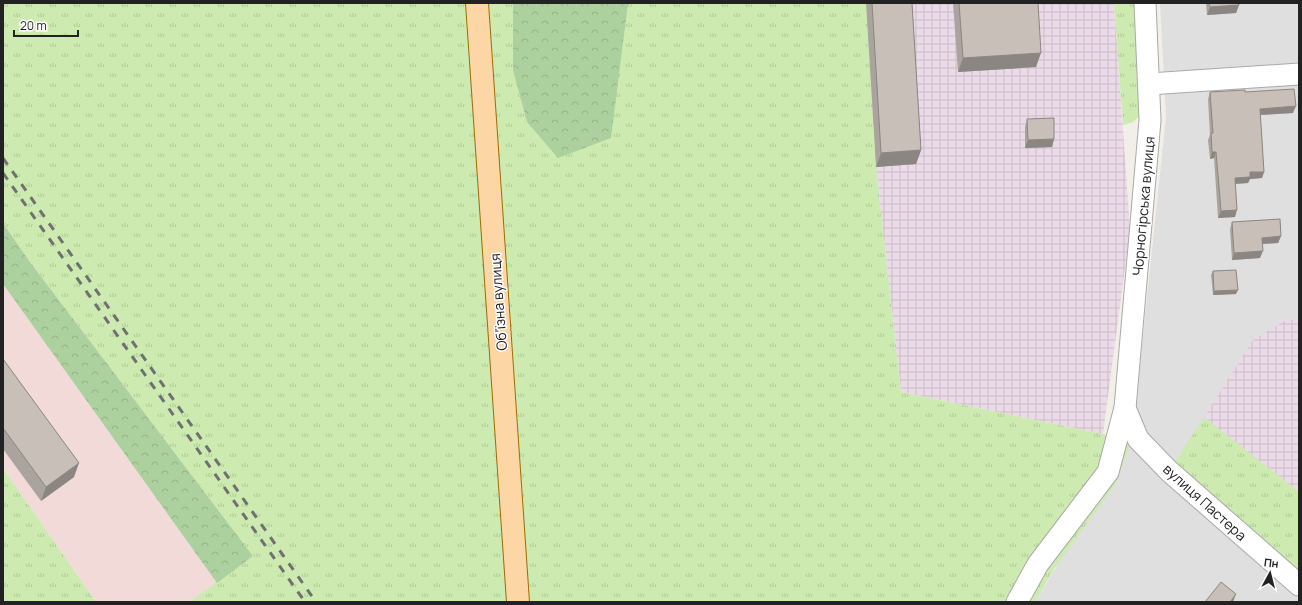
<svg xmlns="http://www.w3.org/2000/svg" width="1302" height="605" font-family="Manrope,sans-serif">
<defs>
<pattern id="industrial-grid" width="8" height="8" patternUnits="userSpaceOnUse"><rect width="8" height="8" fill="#ebdbe8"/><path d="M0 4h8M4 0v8" fill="none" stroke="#c9bcc7"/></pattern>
<pattern id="grass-tufts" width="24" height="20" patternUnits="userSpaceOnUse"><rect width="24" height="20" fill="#cdebb0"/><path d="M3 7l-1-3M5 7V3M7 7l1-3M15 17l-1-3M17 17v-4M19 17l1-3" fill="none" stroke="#b0c997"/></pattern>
<pattern id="forest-crowns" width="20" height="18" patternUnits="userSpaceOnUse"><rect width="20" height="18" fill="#add19e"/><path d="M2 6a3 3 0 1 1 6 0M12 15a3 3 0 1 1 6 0" fill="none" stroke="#95b388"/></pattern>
</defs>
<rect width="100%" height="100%" fill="#f2efe9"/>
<polygon fill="#e0dfdf" points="1160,3 1299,3 1299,602 1035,602 1132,440 1166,117"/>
<polygon fill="#f2dad9" points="3,284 217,583 189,602 96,602 3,468"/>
<g fill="url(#industrial-grid)">
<polygon points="866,3 1114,3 1130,230 1103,434 901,392 876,167"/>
<polygon points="1286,320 1299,320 1299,492 1204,417 1253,340"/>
</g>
<g fill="url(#grass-tufts)">
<polygon points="3,3 866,3 876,167 901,392 1132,440 1116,484 1054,569 1035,602 189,602 253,556 30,262 3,223"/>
<polygon points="1114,3 1134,3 1141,114 1133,122 1123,125"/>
<polygon points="1204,417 1299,492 1299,572 1175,462"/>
<polygon points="3,468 96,602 3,602"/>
</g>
<g fill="url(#forest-crowns)">
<polygon points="513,3 628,3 611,138 558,158 527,122 513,70"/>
<polygon points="3,223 30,262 253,556 217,583 3,284"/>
</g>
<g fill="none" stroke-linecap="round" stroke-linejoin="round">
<g stroke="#a9a9a9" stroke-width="23">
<g id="street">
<polyline points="1149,84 1299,74"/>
<polyline points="1125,408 1138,439 1169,471 1299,585"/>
<polyline points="1017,602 1038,564 1108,472 1125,408 1150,120 1145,3"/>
</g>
</g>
<g stroke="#a06b00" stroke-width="24">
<polyline id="primary" points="477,3 518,602"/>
</g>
<use href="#street" stroke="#fff" stroke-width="21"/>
<use href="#primary" stroke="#fcd6a4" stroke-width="22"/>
<g stroke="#707070" stroke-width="3" stroke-dasharray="8 8" stroke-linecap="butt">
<polyline points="3,158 316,602"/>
<polyline points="3,173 305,602"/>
</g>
</g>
<g fill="#aba49e">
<polygon points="866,3 912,3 921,150 916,164 876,167"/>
<polygon points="953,3 1038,3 1036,67 958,72"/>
<polygon points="1206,3 1239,3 1239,5 1236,13 1207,15"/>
<polygon points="1210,92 1245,92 1293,113 1260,115 1264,172 1262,178 1250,179 1248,183 1235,184 1235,217 1218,218 1214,158 1210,159 1208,140 1210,135 1208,99"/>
<polygon points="1027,119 1054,139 1052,147 1025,148 1025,127"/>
<polygon points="1232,222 1281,236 1278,243 1262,244 1260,258 1232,260 1230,229"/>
<polygon points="1213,271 1236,294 1213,295 1211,275"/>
<polygon points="3,359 74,477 41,501 3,449"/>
</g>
<g fill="#8b8681">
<polygon points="1239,5 1236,13 1207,15 1210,7"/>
<polygon points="1041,53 1036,67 958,72 963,58"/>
<polygon points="1296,106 1293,113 1257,115 1260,109"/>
<polygon points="1054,139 1052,147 1025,148 1028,140"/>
<polygon points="921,150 916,164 876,167 881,153"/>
<polygon points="1212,152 1216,152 1214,158 1210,159"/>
<polygon points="1250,172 1264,172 1262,178 1250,179 1248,183 1232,184 1235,178"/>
<polygon points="1237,210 1235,217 1218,218 1221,211"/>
<polygon points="1281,236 1278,243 1259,244 1262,238"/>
<polygon points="1263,251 1260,258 1232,260 1234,253"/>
<polygon points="1238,290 1236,294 1213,295 1214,291"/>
<polygon points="79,463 74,477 41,501 46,487"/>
<polygon points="1236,594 1233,602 1230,602"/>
</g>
<g fill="#c7bfb8" stroke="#8b8681">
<polygon points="872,3 912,3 921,150 881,153"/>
<polygon points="959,3 1038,3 1041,53 963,58"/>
<polygon points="1209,3 1239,3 1239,5 1210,7"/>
<polygon points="1294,89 1296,106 1260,109 1264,172 1250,172 1250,177 1235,178 1237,210 1221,211 1216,152 1212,152 1211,133 1213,133 1210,92 1245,90 1245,92"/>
<polygon points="1054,118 1054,139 1028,140 1027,119"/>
<polygon points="1280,219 1281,236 1262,238 1263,251 1234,253 1232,222"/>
<polygon points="1236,270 1238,290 1214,291 1213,271"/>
<polygon points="3,359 79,463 46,487 3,428"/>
<polygon points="1221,582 1236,594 1230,602 1205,602"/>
</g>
<g text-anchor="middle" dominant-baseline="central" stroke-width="3" stroke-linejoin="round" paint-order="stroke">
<g font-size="14" fill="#222" stroke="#fff">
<text transform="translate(1143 206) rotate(-85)">Чорногірська вулиця</text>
<text transform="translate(498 302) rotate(-94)">Обʼїзна вулиця</text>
<text transform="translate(1205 502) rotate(42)">вулиця Пастера</text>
</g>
</g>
<rect width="1302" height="605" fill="none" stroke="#222222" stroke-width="8"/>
<g transform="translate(1270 573) rotate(7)" stroke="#ffffff" stroke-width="3" paint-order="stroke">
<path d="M0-3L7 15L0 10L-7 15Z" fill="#222222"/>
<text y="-6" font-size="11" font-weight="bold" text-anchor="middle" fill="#222222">Пн</text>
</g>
<path d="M14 30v6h64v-6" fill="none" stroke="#222222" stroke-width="2"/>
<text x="20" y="30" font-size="12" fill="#222222" stroke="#ffffff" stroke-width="3" paint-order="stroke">20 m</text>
</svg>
